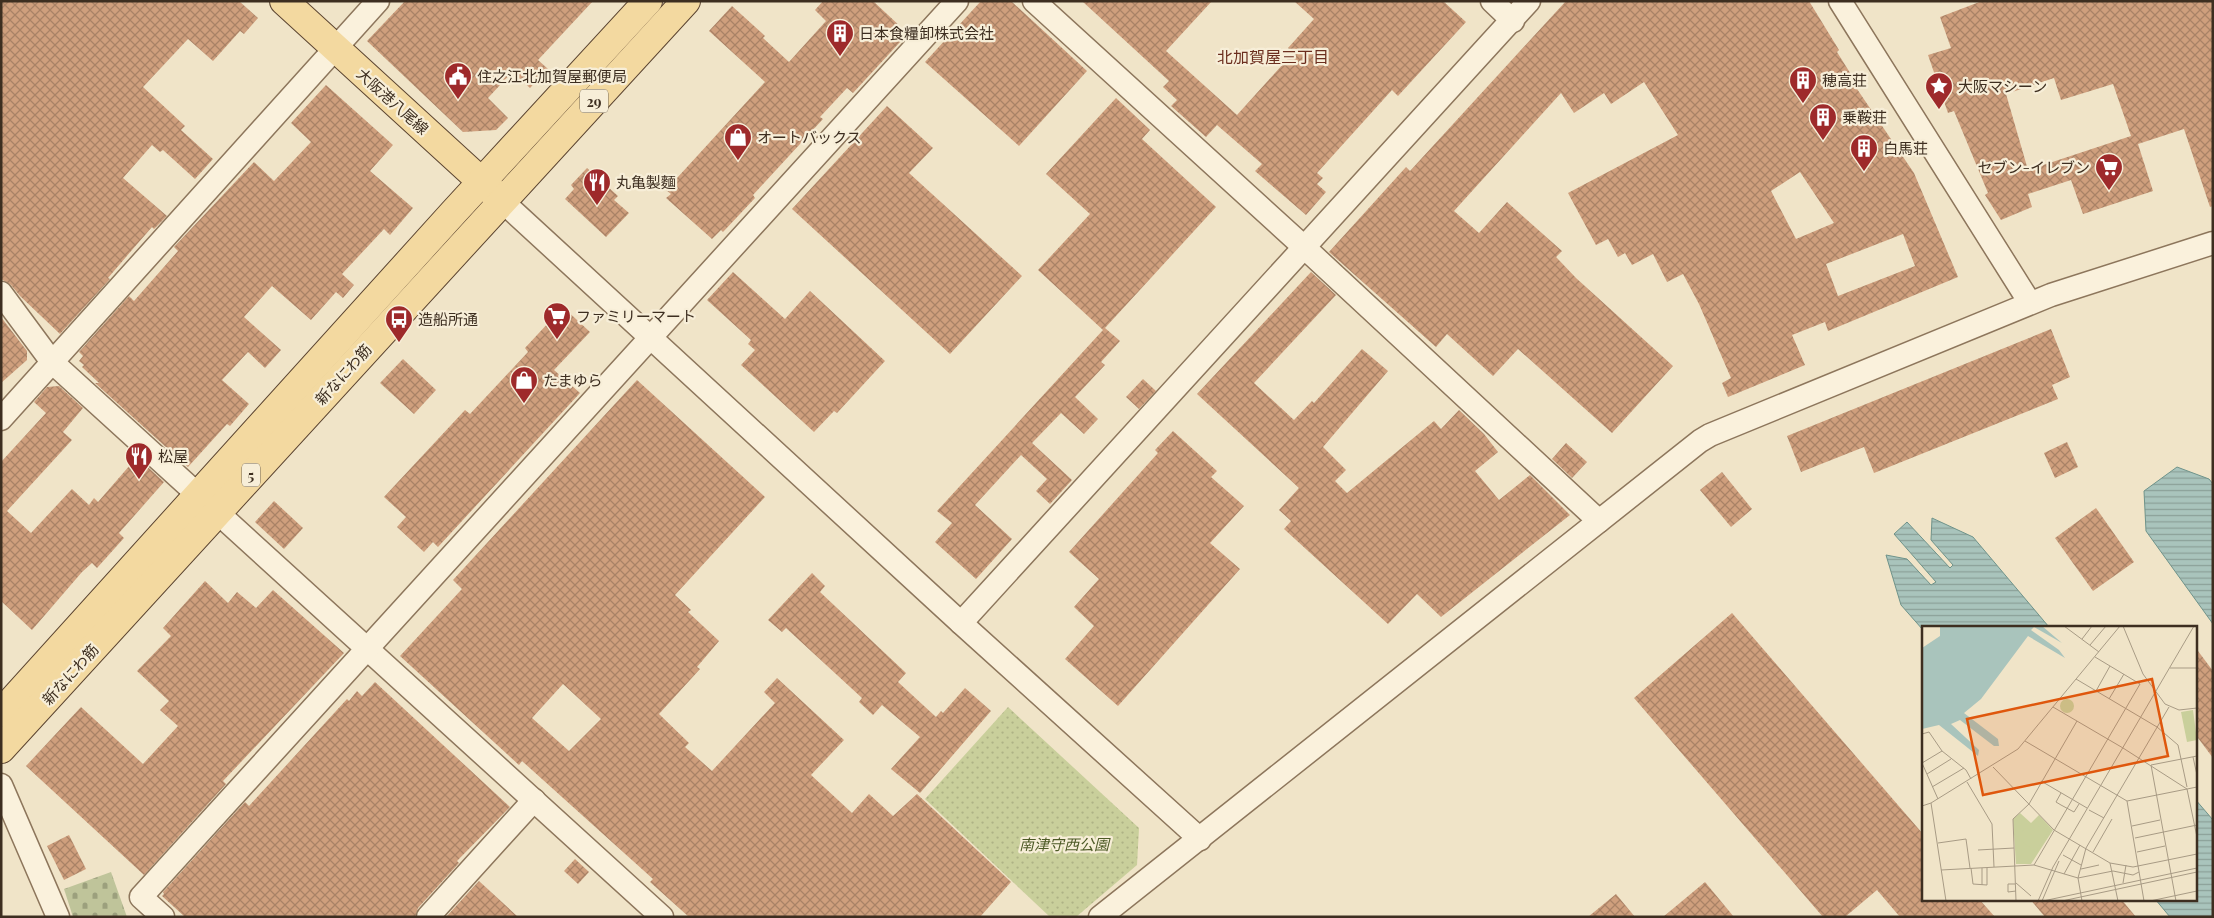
<svg xmlns="http://www.w3.org/2000/svg" width="2214" height="918" font-family="'Playfair Display','Noto Sans JP',serif">
<defs>
<pattern id="cemetery-stones" width="16" height="16" patternUnits="userSpaceOnUse" patternTransform="scale(1.25)"><rect width="16" height="16" fill="#bfc49a"/><path d="M2 7V4a2 2 0 0 1 4 0v3zM10 15v-3a2 2 0 0 1 4 0v3z" fill="#9ca07d"/></pattern>
<pattern id="park-dots" width="8" height="8" patternUnits="userSpaceOnUse" patternTransform="scale(1.25)"><rect width="8" height="8" fill="#c9cf9b"/><path d="M2 2h.1M6 6h.1" fill="none" stroke="#aeb285" stroke-width="1.8" stroke-linecap="round"/></pattern>
<pattern id="water-rules" width="6" height="5" patternUnits="userSpaceOnUse" patternTransform="scale(1.25)"><rect width="6" height="5" fill="#a9c4bc"/><path d="M0 2.5h6" fill="none" stroke="#8ba098"/></pattern>
<pattern id="building-cross-hatch" width="8" height="8" patternUnits="userSpaceOnUse" patternTransform="scale(1.25)"><rect width="8" height="8" fill="#cf9f7d"/><path d="M0 0l8 8M0 8l8-8" fill="none" stroke="#a98266"/></pattern>
</defs>
<rect width="100%" height="100%" fill="#f0e4c8"/>
<polygon fill="url(#cemetery-stones)" points="111,872 127,917 73,917 64,889"/>
<polygon fill="url(#park-dots)" points="1008,707 1139,828 1137,865 1076,917 1050,917 925,799"/>
<g fill="url(#water-rules)" stroke="#6f938a">
<polygon points="2177,467 2209,479 2213,484 2213,624 2146,531 2144,491"/>
<polygon points="1932,518 1973,537 2049,627 1923,627 1923,630 1901,605 1886,555 1907,559 1931,585 1936,582 1894,534 1907,522 1950,568 1953,565 1931,540"/>
<polygon points="2195,799 2213,820 2213,917 2170,917 2155,899 2195,899"/>
</g>
<g fill="url(#building-cross-hatch)" fill-rule="evenodd">
<polygon points="1,1 239,1 258,18 244,34 240,31 213,61 188,39 143,87 185,126 181,130 213,159 195,179 163,150 160,152 152,145 123,178 167,216 154,229 152,227 132,250 108,278 110,279 60,334 20,296 11,285 1,279"/>
<polygon points="405,1 593,1 538,60 548,69 530,88 512,72 488,98 508,118 496,130 463,132 367,41"/>
<polygon points="823,1 873,1 902,28 895,36 901,41 853,93 847,88 820,117 823,119 753,195 755,198 723,232 721,230 712,239 666,198 671,194 666,190 765,82 709,31 732,6 765,36 763,38 789,62 826,21 815,10"/>
<polygon points="981,1 1011,1 1087,71 1019,146 925,62"/>
<polygon points="1082,1 1212,1 1166,51 1237,115 1293,53 1288,48 1314,19 1294,1 1443,1 1466,22 1398,96 1392,90 1317,173 1323,178 1317,184 1326,192 1306,215 1255,171 1262,164 1217,125 1206,137 1171,106 1177,100 1163,87 1169,81"/>
<path d="M1566,1H1809L1839,50L1837,52L1857,84L1855,86L1914,173L1958,277L1828,331L1825,322L1792,335L1805,365L1728,397L1722,383L1731,378L1699,304L1683,274L1667,282L1653,254L1632,265L1625,253L1618,257L1608,239L1596,245L1568,193L1678,135L1644,82L1611,104L1604,93L1574,113L1561,93L1454,211L1479,233L1507,202L1562,251L1556,257L1576,278L1673,366L1612,433L1518,349L1493,376L1447,334L1436,347L1329,252L1406,167L1410,171ZM1800,172L1834,223L1796,239L1771,191ZM1903,234L1915,266L1838,296L1826,264Z"/>
<path d="M1982,1H2213V206L2210,207L2184,129L2138,144L2153,191L2083,214L2071,180L2028,194L2032,207L2001,220L1985,195L1988,193L1954,111L1948,113L1928,55L1951,48L1940,17ZM2054,78L2061,100L2113,84L2131,136L2028,170L2006,94Z"/>
<polygon points="326,85 393,145 370,171 413,208 390,235 384,229 342,274 354,285 343,298 336,292 311,320 272,286 244,317 281,350 265,368 248,352 222,380 249,404 230,426 227,424 188,467 95,383 99,383 82,367 84,365 79,361 83,356 79,352 129,296 134,301 178,251 174,247 254,162 274,181 311,142 291,123"/>
<polygon points="1116,98 1150,130 1142,139 1216,207 1105,328 1120,341 1101,362 1105,365 1075,397 1098,419 1084,434 1061,413 1032,443 1072,480 1050,504 1036,491 1047,479 1021,455 975,505 1012,539 976,579 935,542 952,523 937,511 1103,330 1038,270 1090,214 1046,174"/>
<polygon points="887,106 933,148 909,173 1022,276 950,354 792,209"/>
<polygon points="587,168 618,196 614,200 629,213 606,237 565,199 574,189 571,185"/>
<polygon points="733,272 785,319 810,291 885,361 837,413 834,411 814,432 741,365 755,350 748,344 751,340 707,300"/>
<polygon points="1311,272 1336,295 1254,383 1294,420 1312,401 1314,403 1362,349 1388,371 1323,447 1346,470 1335,481 1347,493 1434,421 1441,429 1459,410 1484,434 1498,452 1475,471 1499,500 1530,475 1570,515 1441,617 1417,594 1388,624 1284,529 1291,521 1279,510 1299,488 1197,394"/>
<polygon points="563,307 590,332 554,370 580,393 438,547 433,542 424,552 397,527 406,517 384,497 465,410 470,414 528,352 525,348"/>
<polygon points="1,317 27,351 27,360 1,383"/>
<polygon points="2051,329 2070,377 2052,385 2058,399 1874,473 1864,447 1801,472 1787,436"/>
<polygon points="403,359 436,390 414,414 380,383"/>
<polygon points="1143,379 1156,391 1139,409 1126,397"/>
<path d="M637,380L765,497L675,595L691,610L688,612L719,641L697,667L700,669L659,714L689,743L685,747L712,771L775,703L764,692L777,678L844,740L811,775L852,813L869,794L893,816L917,794L1011,882L980,917H689L650,882L653,879L522,761L519,765L400,656L462,589L453,580ZM563,684L601,719L569,751L532,718Z"/>
<polygon points="59,386 83,408 63,432 72,440 7,511 31,533 72,489 89,505 94,498 98,502 137,457 164,482 119,533 124,538 97,568 92,563 82,572 32,630 1,601 1,462 46,413 34,402 47,387"/>
<polygon points="1173,431 1217,471 1211,477 1244,506 1210,543 1240,569 1118,706 1065,659 1094,626 1074,607 1099,579 1069,552 1158,453 1155,450"/>
<polygon points="2067,442 2078,467 2055,478 2044,453"/>
<polygon points="1566,443 1587,462 1572,478 1552,459"/>
<polygon points="1722,472 1752,509 1731,527 1700,490"/>
<polygon points="274,501 303,528 284,549 255,522"/>
<polygon points="2096,508 2134,562 2093,591 2055,538"/>
<polygon points="812,573 825,586 820,592 906,673 898,682 936,717 941,711 943,713 965,688 991,711 920,793 891,769 920,737 882,705 873,715 859,702 862,698 786,628 782,632 768,620"/>
<polygon points="205,581 228,603 237,592 256,608 273,590 344,653 223,781 226,784 144,875 26,766 81,707 143,764 178,726 160,710 169,701 137,671 171,636 163,628"/>
<polygon points="1732,613 1923,834 1923,899 1979,899 1995,917 1900,917 1877,890 1845,917 1823,917 1634,698"/>
<polygon points="2195,647 2213,671 2213,758 2195,734"/>
<polygon points="375,682 510,807 457,861 459,863 418,908 415,917 185,917 162,896 164,894 163,892 245,802 249,806 347,699 349,701 357,691 362,696"/>
<polygon points="69,835 86,869 64,880 47,846"/>
<polygon points="575,859 589,872 578,884 564,871"/>
<polygon points="479,881 518,917 446,917"/>
<polygon points="1705,882 1734,917 1663,917"/>
<polygon points="1616,894 1635,917 1588,917"/>
<polygon points="2030,899 2121,899 2136,917 2045,917"/>
</g>
<g fill="none" stroke-linecap="round" stroke-linejoin="round">
<g stroke="#8d765c" stroke-width="25">
<g id="minor">
<polyline points="1034,1 1305,248 1599,521"/>
<polyline points="1492,1 1513,21"/>
<polyline points="1840,1 2030,303"/>
<polyline points="502,201 961,623 1200,839"/>
<polyline points="1,293 52,362 662,917"/>
<polyline points="1,419 378,1"/>
<polyline points="961,623 1529,1"/>
<polyline points="1,785 58,917"/>
<polyline points="163,917 141,897 957,1"/>
<polyline points="428,917 534,800"/>
<polyline points="1100,917 1700,441 1710,435 2051,295 2213,243"/>
</g>
</g>
<g stroke="#5b4430" stroke-width="30">
<g id="major">
<polyline points="284,1 495,194"/>
<polyline points="1,713 453,213 648,1"/>
<polyline points="1,749 686,1"/>
</g>
</g>
<use href="#minor" stroke="#faf1dc" stroke-width="22"/>
<use href="#major" stroke="#f3d9a0" stroke-width="28"/>
</g>
<defs>
<g id="building-pin" transform="scale(1.4375)"><path d="M0 17L-7.5 6A9.5 9.5 0 1 1 7.5 6Z" fill="#9e2a2b" stroke="#f7eed8"/><path d="M-4-6H4V6H1V3H-1V6H-4ZM-2.5-4.3h1.7v1.8h-1.7ZM.8-4.3h1.7v1.8H.8ZM-2.5-1h1.7V.8h-1.7ZM.8-1h1.7V.8H.8Z" fill="#fff"/></g>
<g id="civic-pin" transform="scale(1.4375)"><path d="M0 17L-7.5 6A9.5 9.5 0 1 1 7.5 6Z" fill="#9e2a2b" stroke="#f7eed8"/><path d="M-.6-6.5H3V-4.5H.6V-3L4-1V1h2V6H-6V1h2V-1L-.6-3ZM-1.2 2.5V6h2.4V2.5Z" fill="#fff"/></g>
<g id="sight-pin" transform="scale(1.4375)"><path d="M0 17L-7.5 6A9.5 9.5 0 1 1 7.5 6Z" fill="#9e2a2b" stroke="#f7eed8"/><path d="M0-6L1.8-2.2L6-1.7L2.9 1.2L3.7 5.4L0 3.3L-3.7 5.4L-2.9 1.2L-6-1.7L-1.8-2.2Z" fill="#fff"/></g>
<g id="shop-pin" transform="scale(1.4375)"><path d="M0 17L-7.5 6A9.5 9.5 0 1 1 7.5 6Z" fill="#9e2a2b" stroke="#f7eed8"/><path d="M-5-2.5h2.3a2.7 3.5 0 0 1 5.4 0H5L5.5 6h-11ZM-1.5-2.5h3a1.5 2.3 0 0 0-3 0Z" fill="#fff"/></g>
<g id="supermarket-pin" transform="scale(1.4375)"><path d="M0 17L-7.5 6A9.5 9.5 0 1 1 7.5 6Z" fill="#9e2a2b" stroke="#f7eed8"/><path d="M-6-5.5h2.5l.6 2H6L4.5 2H-2.5L-4.4-4H-6ZM-1.5 3.2a1.3 1.3 0 1 0 .1 0ZM3 3.2a1.3 1.3 0 1 0 .1 0Z" fill="#fff"/></g>
<g id="restaurant-pin" transform="scale(1.4375)"><path d="M0 17L-7.5 6A9.5 9.5 0 1 1 7.5 6Z" fill="#9e2a2b" stroke="#f7eed8"/><path d="M-5-6h1v4h1v-4h1v4h1v-4h1v5L-1.5 .5V6h-2V.5L-5-1ZM5-6V6H3V1.5H1.5Q1.5-4 5-6Z" fill="#fff"/></g>
<g id="bus-pin" transform="scale(1.4375)"><path d="M0 17L-7.5 6A9.5 9.5 0 1 1 7.5 6Z" fill="#9e2a2b" stroke="#f7eed8"/><path d="M-5-6H5V4H4V6H2V4H-2V6H-4V4H-5ZM-3.5-4V0h7V-4ZM-3.5 1.2v1.5H-2V1.2ZM2 1.2v1.5H3.5V1.2Z" fill="#fff"/></g>
</defs>
<g fill-rule="evenodd">
<use href="#building-pin" x="840" y="33"/>
<use href="#civic-pin" x="458" y="76"/>
<use href="#building-pin" x="1803" y="80"/>
<use href="#sight-pin" x="1939" y="86"/>
<use href="#building-pin" x="1823" y="117"/>
<use href="#shop-pin" x="738" y="137"/>
<use href="#building-pin" x="1864" y="148"/>
<use href="#supermarket-pin" x="2109" y="167"/>
<use href="#restaurant-pin" x="597" y="182"/>
<use href="#supermarket-pin" x="557" y="316"/>
<use href="#bus-pin" x="399" y="319"/>
<use href="#shop-pin" x="524" y="380"/>
<use href="#restaurant-pin" x="139" y="456"/>
</g>
<g text-anchor="middle" dominant-baseline="central" stroke-width="4.5" stroke-linejoin="round" paint-order="stroke">
<g fill="#f7eed8" stroke="#756857" stroke-width="1">
<rect x="580" y="89.5" width="28" height="23" rx="4"/>
<rect x="242" y="463.5" width="18" height="23" rx="4"/>
</g>
<g font-size="14" font-weight="bold" fill="#3d2e20">
<text x="594" y="101">29</text>
<text x="251" y="475">5</text>
</g>
<g font-size="15" fill="#3d2e20" stroke="#f7eed8" text-anchor="start">
<text x="859" y="33">日本食糧卸株式会社</text>
<text x="477" y="76">住之江北加賀屋郵便局</text>
<text x="1822" y="80">穂高荘</text>
<text x="1958" y="86">大阪マシーン</text>
<text x="1842" y="117">乗鞍荘</text>
<text x="757" y="137">オートバックス</text>
<text x="1883" y="148">白馬荘</text>
<text x="2090" y="167" text-anchor="end">セブン-イレブン</text>
<text x="616" y="182">丸亀製麵</text>
<text x="576" y="316">ファミリーマート</text>
<text x="418" y="319">造船所通</text>
<text x="543" y="380">たまゆら</text>
<text x="158" y="456">松屋</text>
</g>
<g font-size="15" fill="#3d2e20" stroke="#f7eed8">
<text transform="translate(393 101) rotate(42)">大阪港八尾線</text>
<text transform="translate(343 374) rotate(-48)">新なにわ筋</text>
<text transform="translate(70 674) rotate(-48)">新なにわ筋</text>
</g>
<g font-size="15" font-style="italic" fill="#4d5a26" stroke="#f7eed8">
<text x="1064" y="844">南津守西公園</text>
</g>
<g font-size="16" fill="#6b2e1e" stroke="#f7eed8">
<text x="1273" y="56">北加賀屋三丁目</text>
</g>
</g>
<g transform="translate(1922 626)">
<rect width="275" height="275" fill="#f0e4c8"/>
<path d="M138 80a7 7 0 1 1 14 0a7 7 0 1 1-14 0ZM271,84L275,114L265,116L259,86ZM98,187L109,197L117,189L131,204L109,238H94L91,193Z" fill="#c9cf9b"/>
<path d="M117,200L127,204L114,226L95,212L102,203Z" fill="#c9cf9b"/>
<path d="M18,0H120L140,17L112,1L109,4L137,24L143,32L106,10L59,73L42,87L76,113L77,120H72L38,94L29,98L57,124L56,130L17,99L0,103V22L18,10Z" fill="#a9c4bc"/>
<path fill="none" stroke="#a89b85" stroke-width="1" d="M142,0L177,26M201,0L221,48L243,78L257,84L275,82M160,13L170,0M168,19L184,0M248,42H275M154,53L235,101L256,119L265,161M174,65L188,40M187,73L202,48M131,81L201,122M0,108L7,106L20,125M103,115L205,175L275,161M201,122L265,163L275,211M271,131L275,149M0,137L20,125L44,144L49,153M0,137L16,173M71,141L132,204L188,237L196,275M5,148L29,133M119,155L165,182M45,156L70,198L72,241M10,161L42,142M139,167L134,176L139,179L152,186L157,178M205,175L222,275M9,177L24,275M0,180L9,177L96,123L198,0M167,184L182,192M210,200L238,194M213,212L275,199M16,217L44,213L48,242M56,224L92,222M171,226L190,193M215,226L243,220M141,229L159,239M188,237L211,241L275,228M112,239L218,58L173,31M49,242L51,258L65,259V242M60,242V259M159,243L177,239M19,244L112,239L156,252L191,245L211,249L217,246M142,248L158,219M94,257L109,270M201,257L204,239M93,258H86V266L94,265M94,275L91,193L107,178L155,95M116,275L131,241L272,0M120,275L137,235M121,275L275,242M140,275L275,246M160,275L156,252L164,222L247,81M228,275L275,265M254,275L229,139L275,130"/>
<path fill="#df570d" fill-opacity="0.15" stroke="#df570d" stroke-width="2.5" d="M230,53L246,130L61,169L45,93Z"/>
<rect width="275" height="275" fill="none" stroke="#3d2e20" stroke-width="2.5"/>
</g>
<rect width="2214" height="918" fill="none" stroke="#3d2e20" stroke-width="5"/>
</svg>
